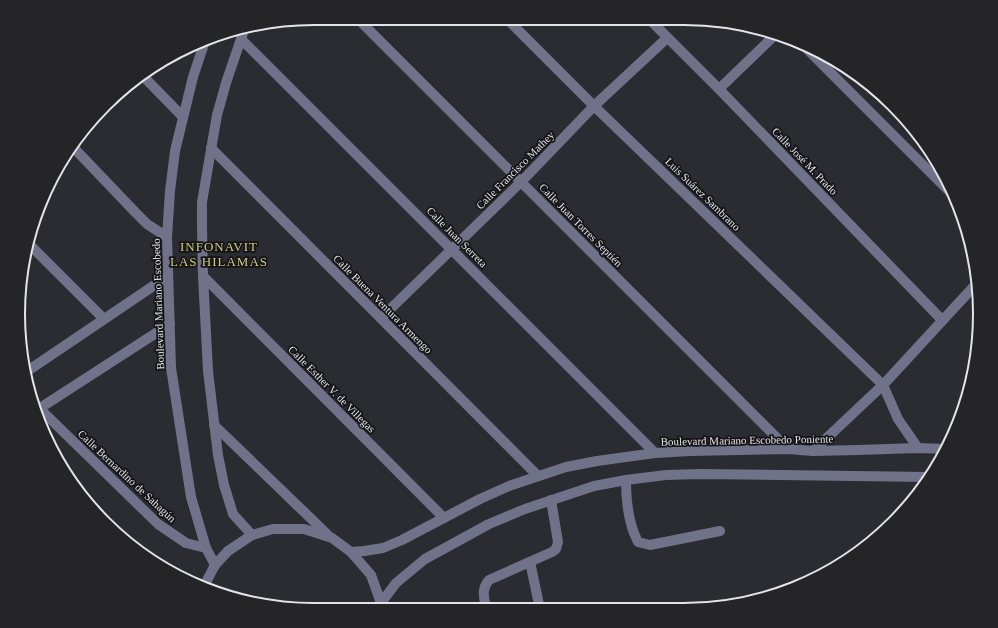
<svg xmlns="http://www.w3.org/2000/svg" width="998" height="628" font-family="Georgia,serif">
<rect width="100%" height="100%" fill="#2b2c32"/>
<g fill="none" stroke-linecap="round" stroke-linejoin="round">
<g stroke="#707289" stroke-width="10">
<polyline points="357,18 788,449"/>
<polyline points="507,19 594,106 883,385 898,419 918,448"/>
<polyline points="650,20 719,89 942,320"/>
<polyline points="244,30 226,83 217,115 202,202 202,228 203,276 208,371 218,455 224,485 233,514 252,535"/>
<polyline points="241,39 655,453"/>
<polyline points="205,41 193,77 175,151 170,191 167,237 171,368 191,497 206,548 215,565"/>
<polyline points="800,42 954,196"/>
<polyline points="142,75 183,117"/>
<polyline points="719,89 775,35"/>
<polyline points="72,146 136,213 147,224 167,237"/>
<polyline points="211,148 538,476"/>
<polyline points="29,244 104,319"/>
<polyline points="203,276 444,518"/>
<polyline points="381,318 521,182 594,106 667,38"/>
<polyline points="26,372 168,276"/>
<polyline points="39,408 158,524 186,543 206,548"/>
<polyline points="37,410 170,324"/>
<polyline points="214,425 329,536"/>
<polyline points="813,451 883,385 978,282"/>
<path d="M626,480C626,501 628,523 638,542L650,545L720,531"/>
<polyline points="351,552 364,551 383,548 402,540 480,499 509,486 566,467 597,461 655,453 690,451 788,449 813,451 858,450 918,448 947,449"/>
<polyline points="530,562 540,609"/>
<polyline points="203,588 215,565 228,551 252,535 273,529 304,529 332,538 351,552 371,575 381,603 382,607"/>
<polyline points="381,603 396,583 425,559 489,524 525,509 594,486 626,480 666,475 700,474 929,477"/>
<path d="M486,608C484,597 481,589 489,580L552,552L556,549L558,542L551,500"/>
</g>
</g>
<g text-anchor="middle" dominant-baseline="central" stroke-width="3.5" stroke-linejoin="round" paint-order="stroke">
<g font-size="11" fill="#e4e4e9" stroke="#141417">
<text transform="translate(805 161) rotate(46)">Calle José M. Prado</text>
<text transform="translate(515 170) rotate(-45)">Calle Francisco Mathey</text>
<text transform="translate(703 194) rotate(44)">Luis Suárez Sambrano</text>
<text transform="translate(581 225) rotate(45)">Calle Juan Torres Septién</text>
<text transform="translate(457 237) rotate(45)">Calle Juan Serreta</text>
<text transform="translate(158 304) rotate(-92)">Boulevard Mariano Escobedo</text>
<text transform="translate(383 304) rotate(45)">Calle Buena Ventura Armengo</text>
<text transform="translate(332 389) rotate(45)">Calle Esther V. de Villegas</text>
<text transform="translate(747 440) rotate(-1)">Boulevard Mariano Escobedo Poniente</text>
<text transform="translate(127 476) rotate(43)">Calle Bernardino de Sahagún</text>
</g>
<g font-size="13" letter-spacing="1" fill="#d0cd7e" stroke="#141417">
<text x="219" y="246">INFONAVIT<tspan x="219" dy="15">LAS HILAMAS</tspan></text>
</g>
</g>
<path d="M0 0H998V628H0ZM314 25H684A289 289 0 0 1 973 314V314A289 289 0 0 1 684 603H314A289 289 0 0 1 25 314V314A289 289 0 0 1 314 25Z" fill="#252528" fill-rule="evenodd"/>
<path fill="none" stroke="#e4e4e9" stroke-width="2" d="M314 25H684A289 289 0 0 1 973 314V314A289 289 0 0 1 684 603H314A289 289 0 0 1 25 314V314A289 289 0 0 1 314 25Z"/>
</svg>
